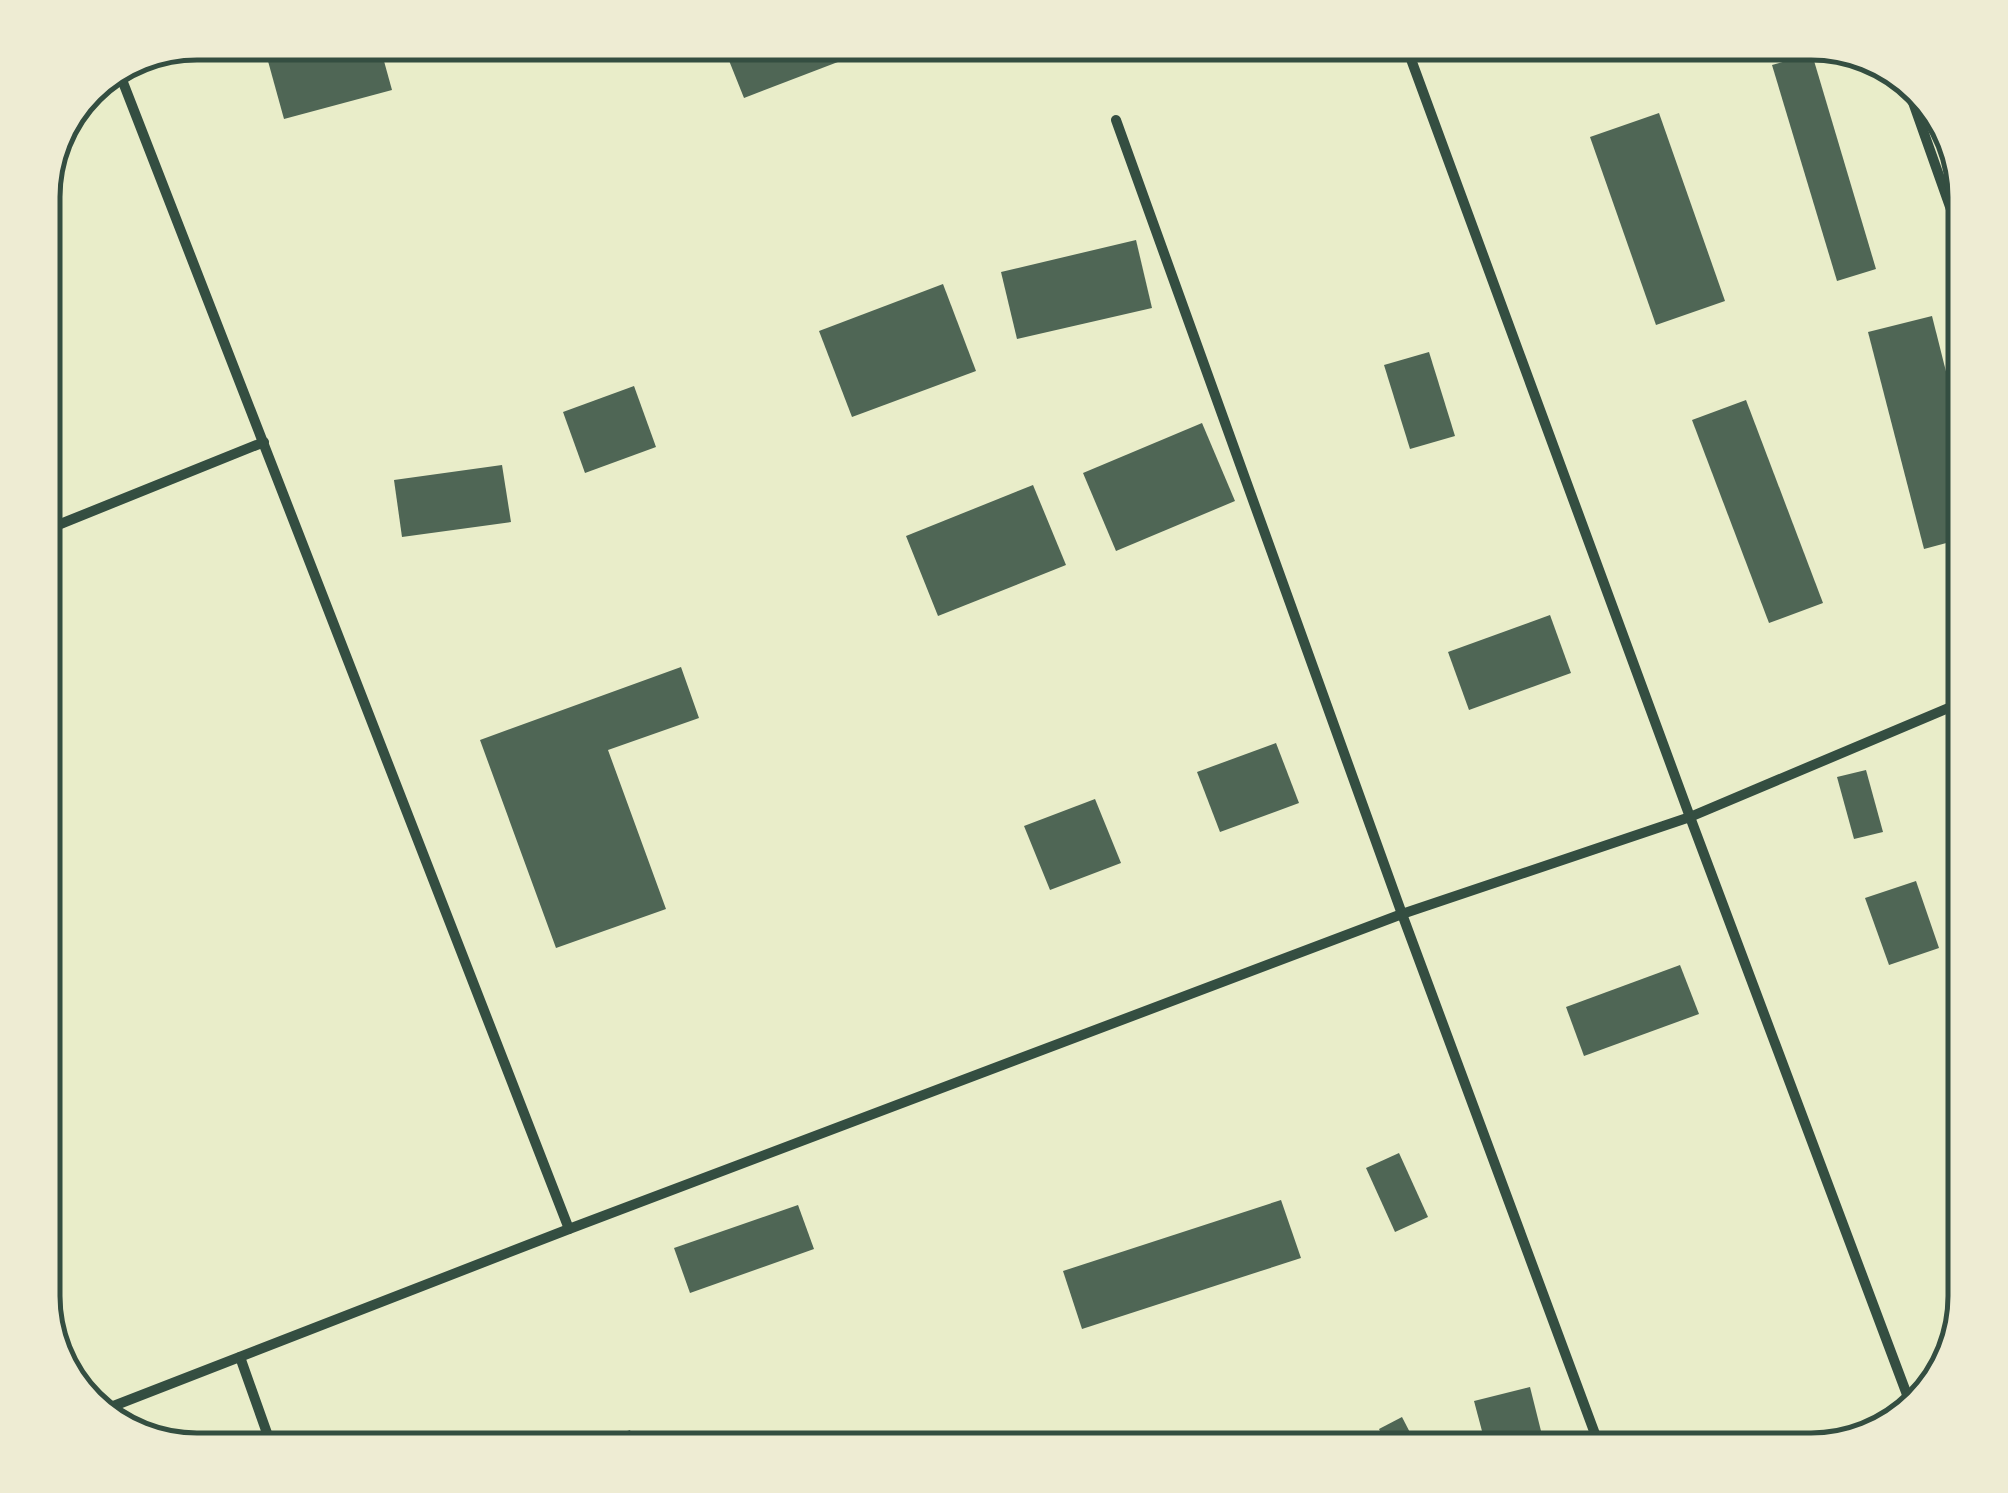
<svg xmlns="http://www.w3.org/2000/svg" width="2008" height="1493" font-family="Raleway,sans-serif">
<rect width="100%" height="100%" fill="#e9edc9"/>
<g fill="#4f6655">
<polygon points="263,43 379,43 392,90 284,119"/>
<polygon points="722,43 860,43 864,52 744,98"/>
<polygon points="1568,43 1608,43 1575,58"/>
<polygon points="1812,54 1876,269 1837,281 1772,65"/>
<polygon points="1659,113 1725,301 1656,325 1590,137"/>
<polygon points="1136,240 1152,308 1017,339 1001,272"/>
<polygon points="943,284 976,371 852,417 819,331"/>
<polygon points="1932,316 1965,447 1965,538 1924,549 1868,332"/>
<polygon points="1429,352 1455,436 1410,449 1384,365"/>
<polygon points="634,386 656,447 585,473 563,412"/>
<polygon points="1746,400 1823,603 1769,623 1692,420"/>
<polygon points="1202,423 1235,501 1116,551 1083,473"/>
<polygon points="502,465 511,522 402,537 394,480"/>
<polygon points="1033,485 1066,565 938,616 906,536"/>
<polygon points="1550,615 1571,673 1469,710 1448,652"/>
<polygon points="681,667 699,718 608,750 666,909 556,948 480,740"/>
<polygon points="1276,743 1299,803 1220,832 1197,772"/>
<polygon points="1866,770 1883,832 1854,839 1837,777"/>
<polygon points="1095,799 1121,863 1050,890 1024,826"/>
<polygon points="1916,881 1939,948 1889,965 1865,898"/>
<polygon points="1680,965 1699,1014 1584,1056 1566,1007"/>
<polygon points="1399,1153 1428,1217 1395,1232 1366,1168"/>
<polygon points="1281,1200 1301,1258 1082,1329 1063,1271"/>
<polygon points="798,1205 814,1249 690,1293 674,1248"/>
<polygon points="1530,1387 1541,1431 1486,1446 1474,1401"/>
<polygon points="1402,1417 1419,1450 1389,1450 1379,1429"/>
<polygon points="630,1430 638,1450 574,1450"/>
</g>
<g fill="none" stroke-linecap="round" stroke-linejoin="round">
<g stroke="#344e41" stroke-width="10">
<polyline points="1405,43 1690,817 1912,1408"/>
<polyline points="119,72 569,1229"/>
<polyline points="1903,74 1965,249"/>
<polyline points="1116,120 1402,914 1601,1450"/>
<polyline points="43,531 264,442"/>
<polyline points="240,1357 273,1450"/>
<polyline points="98,1412 569,1229 1402,914 1690,817 1965,701"/>
</g>
</g>
<path d="M0 0H2008V1493H0ZM197 60H1811A137 137 0 0 1 1948 197V1296A137 137 0 0 1 1811 1433H197A137 137 0 0 1 60 1296V197A137 137 0 0 1 197 60Z" fill="#eeecd3" fill-rule="evenodd"/>
<path fill="none" stroke="#344e41" stroke-width="5" d="M197 60H1811A137 137 0 0 1 1948 197V1296A137 137 0 0 1 1811 1433H197A137 137 0 0 1 60 1296V197A137 137 0 0 1 197 60Z"/>
</svg>
